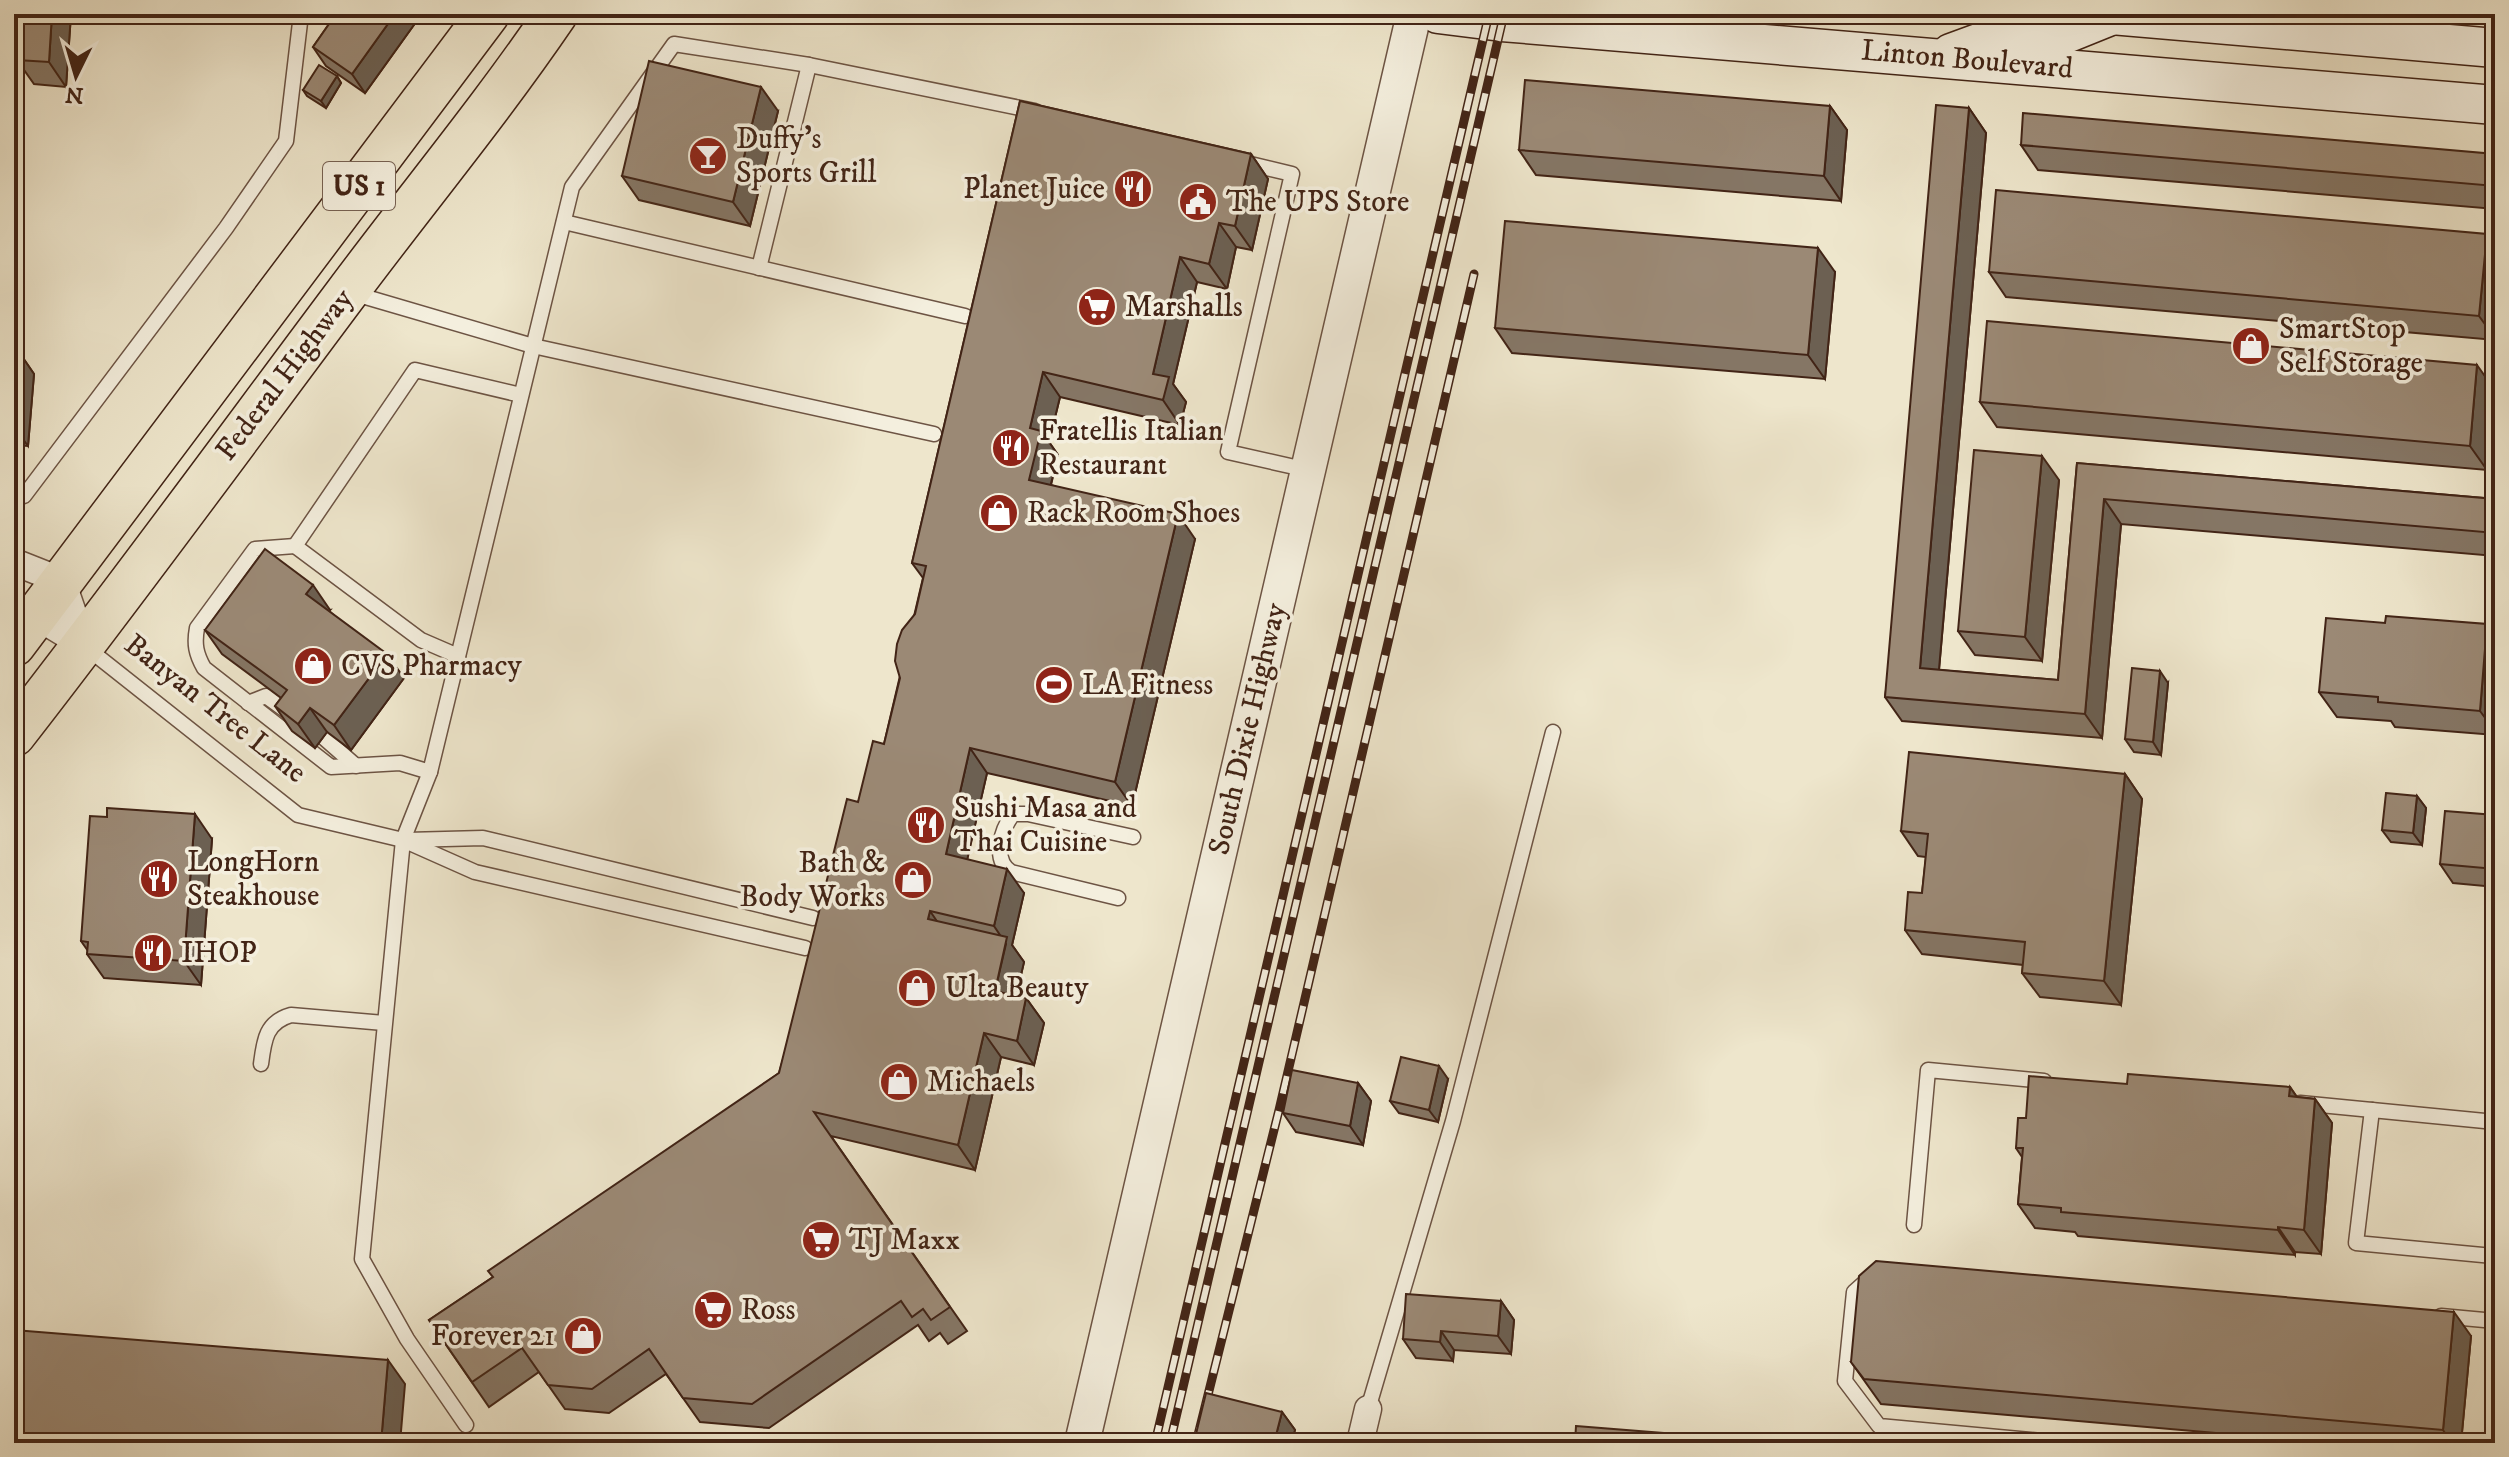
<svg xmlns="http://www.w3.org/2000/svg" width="2509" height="1457" font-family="'IM FELL DW Pica',serif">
<rect width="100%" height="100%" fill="#eee6cc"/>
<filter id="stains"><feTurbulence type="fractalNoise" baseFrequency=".0025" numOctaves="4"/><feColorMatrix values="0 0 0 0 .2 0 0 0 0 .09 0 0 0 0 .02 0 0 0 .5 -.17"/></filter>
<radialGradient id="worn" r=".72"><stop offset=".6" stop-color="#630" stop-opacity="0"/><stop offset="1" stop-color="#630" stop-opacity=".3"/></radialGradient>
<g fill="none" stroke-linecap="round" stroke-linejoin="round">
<g stroke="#6d5444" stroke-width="17">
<g id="service">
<polyline points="1242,162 1292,174 1228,452 1308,470"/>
<polyline points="564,222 965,316"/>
<polyline points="759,268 809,65"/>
<polyline points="352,293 533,346 934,434"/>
<polyline points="14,498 24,496 226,228 286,141 301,14"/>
<path d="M295,546L255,549L197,628C194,644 196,654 204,668L331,767L400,763L430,772"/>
<polyline points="87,648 298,815 403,840 475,872 805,948"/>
<polyline points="458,656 421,640 295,546 415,370 521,395"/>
<polyline points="248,703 266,696 292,715"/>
<polyline points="323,737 356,766"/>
<polyline points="407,840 483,838 813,918"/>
<path d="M1118,898L1011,872C992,860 1001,830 1013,814H1028L1133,837"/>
<path d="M261,1064C264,1040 266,1022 291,1015L384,1023"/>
<polyline points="2300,1103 2495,1122"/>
<polyline points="2372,1110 2356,1243 2493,1256 2495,1236"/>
<polyline points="1914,1225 1928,1070 2044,1081"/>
<polyline points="1872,1276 1854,1292 1845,1381 1879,1426 2064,1443"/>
<polyline points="2441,1316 2495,1321"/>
<polyline points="1368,1409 1453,1121 1553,732"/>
<polyline points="466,1425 407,1339 362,1259 403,840 430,772 572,187 674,44 809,65 1035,111"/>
</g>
</g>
<g stroke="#6d5444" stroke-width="29">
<g id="minor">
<polyline points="14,562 62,581 84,645"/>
<polyline points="14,609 36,616 84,645"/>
<polyline points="1360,1443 1368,1409"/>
</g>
</g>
<g stroke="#6d5444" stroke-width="37">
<polyline id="tertiary" points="1082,1443 1414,14"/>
</g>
<g stroke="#422416" stroke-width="41">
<g id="secondary">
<polyline points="1438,14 1502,22 2495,105"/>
<polyline points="2100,14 2495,48"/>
<polyline points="1951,53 2011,31 2032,14"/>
<polyline points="2012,63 2061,36 2113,15"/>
</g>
</g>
<g stroke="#422416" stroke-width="45">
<g id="primary">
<polyline points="14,645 488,14"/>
<path d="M14,735C127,590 235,442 345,295C415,201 490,111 556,14"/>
</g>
</g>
<use href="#service" stroke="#f4efde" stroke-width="14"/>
<use href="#minor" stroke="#f4efde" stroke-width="26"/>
<use href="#tertiary" stroke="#f4efde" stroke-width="34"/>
<use href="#secondary" stroke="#f4efde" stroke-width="38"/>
<use href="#primary" stroke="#eee6cc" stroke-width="42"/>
<g stroke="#422416" stroke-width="9">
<g id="rail">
<polyline points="1155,1443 1489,14"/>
<polyline points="1170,1443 1504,14"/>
<polyline points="1196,1443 1279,1110 1474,274"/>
</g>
</g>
<use href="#rail" stroke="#f4efde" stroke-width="6" stroke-dasharray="18" stroke-linecap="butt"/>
</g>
<g fill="#857665" stroke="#422416" stroke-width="2">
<polygon points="14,14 71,14 66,87 34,84 24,70 14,69"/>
<polygon points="336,14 411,14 416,22 365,93 326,66 313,47"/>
<polygon points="337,76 341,83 326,108 307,96 303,90"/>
<polygon points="1020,101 1251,154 1268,179 1252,250 1236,247 1227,289 1197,282 1173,384 1186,402 1180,425 1060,397 1049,442 1058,455 1051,485 1195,539 1132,806 987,773 967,859 1024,893 1012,945 1024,962 1016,996 1026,998 1044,1023 1034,1065 1001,1057 975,1170 831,1136 967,1331 948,1344 940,1333 929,1341 918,1325 769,1428 700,1422 666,1374 609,1413 565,1409 539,1372 489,1407 429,1320 493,1277 779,1073 858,802 884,744 923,578 912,563"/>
<polygon points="1830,106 1847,130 1841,201 1536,175 1519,150"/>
<polygon points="1969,108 1986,133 1939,670 2058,680 2077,463 2495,499 2495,556 2121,524 2102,738 1902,721 1885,697"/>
<polygon points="778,111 750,226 639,200 622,176"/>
<polygon points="2021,145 2495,154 2495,209 2038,170"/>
<polygon points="2495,245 2495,340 2006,297 1989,272"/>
<polygon points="1835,272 1825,379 1512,353 1495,328"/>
<polygon points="14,354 21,355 34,374 28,446 14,445"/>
<polygon points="2494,389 2487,470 1997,427 1980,402"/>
<polygon points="2059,480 2042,661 1975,655 1958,631"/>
<polygon points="330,610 329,611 404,678 351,750 327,732 315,748 292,731 275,706 281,698 222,654 205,630"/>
<polygon points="2385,623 2487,624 2495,635 2495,735 2395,727 2391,721 2337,717 2319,692"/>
<polygon points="2168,683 2161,755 2134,752 2125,739"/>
<polygon points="2125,774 2142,799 2121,1005 2040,997 2022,973 2023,965 1922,954 1905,930 1922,893 1926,857 1918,856 1901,831"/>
<polygon points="2417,796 2426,808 2422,845 2391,842 2382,830"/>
<polygon points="2495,815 2495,887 2453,883 2440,864"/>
<polygon points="212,839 201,985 104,978 87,954 88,951 81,941"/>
<polygon points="1448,1079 1438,1122 1399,1113 1390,1101"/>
<polygon points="1358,1083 1371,1101 1363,1145 1296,1132 1283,1113"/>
<polygon points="2127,1084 2290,1087 2297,1097 2315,1099 2332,1123 2321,1254 2295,1252 2295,1255 2078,1236 2075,1232 2035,1228 2018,1204 2022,1157 2016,1148 2026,1118"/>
<polygon points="1501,1301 1514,1320 1511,1354 1454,1350 1453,1361 1416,1358 1403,1339"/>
<polygon points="14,1330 405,1384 22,1434 14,1434"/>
<polygon points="2471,1336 2461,1443 2330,1443 1881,1404 1851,1362"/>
<polygon points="1282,1412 1295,1430 1291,1443 1198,1443 1195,1438"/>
</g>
<g fill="#6c6052" stroke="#422416" stroke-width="2">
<polygon points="52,14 71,14 66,87 49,62"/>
<polygon points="395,14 411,14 416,22 365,93 352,74"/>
<polygon points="337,76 341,83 326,108 321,101"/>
<polygon points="761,87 778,111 750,226 733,202"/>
<polygon points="1830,106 1847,130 1841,201 1824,176"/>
<polygon points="1969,108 1986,133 1937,692 1920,668"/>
<polygon points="1251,154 1268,179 1252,250 1235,226"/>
<polygon points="1219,223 1236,247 1227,289 1209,264"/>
<polygon points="2487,234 2495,245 2495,338 2479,316"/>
<polygon points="1818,248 1835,272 1825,379 1808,355"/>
<polygon points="1180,257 1197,282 1173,384 1186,402 1180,425 1163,400 1153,374"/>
<polygon points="21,355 34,374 28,446 15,428"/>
<polygon points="2477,365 2494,389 2487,470 2470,446"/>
<polygon points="1043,372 1060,397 1049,442 1058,455 1046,504 1029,480 1030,428"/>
<polygon points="2042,456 2059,480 2042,661 2025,637"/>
<polygon points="2104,499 2121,524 2102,738 2085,714"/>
<polygon points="1178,514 1195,539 1132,806 1115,782"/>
<polygon points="313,585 330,610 323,619 306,594"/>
<polygon points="2487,624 2495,635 2495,731 2480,711"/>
<polygon points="387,654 404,678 351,750 334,725"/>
<polygon points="2160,671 2168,683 2161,755 2153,742"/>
<polygon points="310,708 327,732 315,748 298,724"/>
<polygon points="970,748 987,773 963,878 946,854"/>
<polygon points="2125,774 2142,799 2121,1005 2104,981"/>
<polygon points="2417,796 2426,808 2422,845 2413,833"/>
<polygon points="195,814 212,839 201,985 184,961"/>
<polygon points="1007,869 1024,893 1012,945 1024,962 1012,1015 995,991 1006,944 994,926"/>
<polygon points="930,911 947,936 928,919"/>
<polygon points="1026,998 1044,1023 1034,1065 1017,1041"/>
<polygon points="984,1033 1001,1057 975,1170 958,1145"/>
<polygon points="1439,1066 1448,1079 1438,1122 1429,1110"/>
<polygon points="1358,1083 1371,1101 1363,1145 1350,1126"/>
<polygon points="2290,1087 2307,1112 2289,1096"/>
<polygon points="2315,1099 2332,1123 2321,1254 2304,1230"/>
<polygon points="2278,1227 2295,1252 2295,1255 2278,1230"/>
<polygon points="1501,1301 1514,1320 1511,1354 1498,1336"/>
<polygon points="2454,1312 2471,1336 2461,1443 2452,1443 2443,1430"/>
<polygon points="1441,1331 1454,1350 1453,1361 1440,1342"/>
<polygon points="388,1360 405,1384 400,1443 381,1443"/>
<polygon points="1282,1412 1295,1430 1291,1443 1274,1443"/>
</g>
<g fill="#9b8975" stroke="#422416" stroke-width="2">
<polygon points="14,14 52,14 49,62 17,60 18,46 14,46"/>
<polygon points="336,14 395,14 352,74 313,47"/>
<polygon points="649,61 761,87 733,202 622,176"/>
<polygon points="319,65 337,76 321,101 303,90"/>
<polygon points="1525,80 1830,106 1824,176 1519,150"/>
<polygon points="1020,101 1251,154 1235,226 1219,223 1209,264 1180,257 1153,374 1169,377 1163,400 1043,372 1030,428 1041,431 1029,480 1178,514 1115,782 970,748 946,854 1007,869 994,926 930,911 928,919 1007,937 995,991 1026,998 1017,1041 984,1033 958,1145 814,1112 950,1307 931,1320 923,1309 912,1317 901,1301 752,1404 683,1398 649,1349 592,1389 548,1385 522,1348 472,1382 429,1320 493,1277 488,1271 779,1073 847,799 858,802 873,741 884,744 900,678 895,661 897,644 902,630 915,614 926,566 912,563"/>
<polygon points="1936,105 1969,108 1920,668 2058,680 2077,463 2495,499 2495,533 2104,499 2085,714 1885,697"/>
<polygon points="2023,113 2495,154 2495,186 2021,145"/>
<polygon points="1996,190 2487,234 2479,316 1989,272"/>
<polygon points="1505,221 1818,248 1808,355 1495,328"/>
<polygon points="1987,321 2477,365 2470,446 1980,402"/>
<polygon points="14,354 21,355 15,428 14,428"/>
<polygon points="1974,450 2042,456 2025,637 1958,631"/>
<polygon points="265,549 313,585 306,594 387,654 334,725 310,708 298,724 275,706 287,690 205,630"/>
<polygon points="2386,616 2487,624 2480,711 2378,702 2378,697 2319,692 2326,618 2385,623"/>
<polygon points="2132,668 2160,671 2153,742 2125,739"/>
<polygon points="1909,752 2125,774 2104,981 2022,973 2025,942 1905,930 1908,892 1922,893 1928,834 1901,831"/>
<polygon points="2386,793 2417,796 2413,833 2382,830"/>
<polygon points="107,808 195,814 184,961 87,954 88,942 81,941 90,816 107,817"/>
<polygon points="2445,811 2495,815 2495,869 2440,864"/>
<polygon points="1401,1057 1439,1066 1429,1110 1390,1101"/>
<polygon points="1292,1070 1358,1083 1350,1126 1283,1113"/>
<polygon points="2128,1074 2290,1087 2289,1096 2315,1099 2304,1230 2278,1227 2278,1230 2061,1212 2061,1208 2018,1204 2023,1148 2016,1148 2018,1118 2026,1118 2029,1076 2127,1084"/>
<polygon points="1876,1261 2454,1312 2443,1430 1864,1379 1851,1362 1859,1276"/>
<polygon points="1406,1294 1501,1301 1498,1336 1441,1331 1440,1342 1403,1339"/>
<polygon points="14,1330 388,1360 381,1443 21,1443 23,1411 14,1410"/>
<polygon points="1206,1393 1282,1412 1274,1443 1203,1443 1204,1440 1195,1438"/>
<polygon points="1576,1426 1751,1440 1751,1443 1575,1443"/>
<polygon points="976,1436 999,1439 999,1443 975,1443"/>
</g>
<defs>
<g id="bar-disc" transform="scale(2)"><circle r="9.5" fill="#8f2418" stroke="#f4efde"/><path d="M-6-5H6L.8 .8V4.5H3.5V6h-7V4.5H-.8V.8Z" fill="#fff"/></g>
<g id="restaurant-disc" transform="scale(2)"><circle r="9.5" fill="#8f2418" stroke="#f4efde"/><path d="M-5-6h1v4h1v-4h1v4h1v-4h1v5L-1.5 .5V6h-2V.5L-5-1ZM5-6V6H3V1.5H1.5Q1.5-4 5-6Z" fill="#fff"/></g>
<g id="civic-disc" transform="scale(2)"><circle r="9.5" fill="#8f2418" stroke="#f4efde"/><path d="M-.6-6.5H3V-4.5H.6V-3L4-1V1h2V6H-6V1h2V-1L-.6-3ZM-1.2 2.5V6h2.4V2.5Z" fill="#fff"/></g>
<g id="supermarket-disc" transform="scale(2)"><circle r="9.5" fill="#8f2418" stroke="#f4efde"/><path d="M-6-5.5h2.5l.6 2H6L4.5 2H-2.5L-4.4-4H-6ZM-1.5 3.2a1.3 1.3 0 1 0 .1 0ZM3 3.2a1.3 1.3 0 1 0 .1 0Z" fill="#fff"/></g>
<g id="shop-disc" transform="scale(2)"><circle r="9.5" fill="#8f2418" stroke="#f4efde"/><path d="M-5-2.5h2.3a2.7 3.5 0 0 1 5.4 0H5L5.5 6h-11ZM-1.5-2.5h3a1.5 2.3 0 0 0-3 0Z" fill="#fff"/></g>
<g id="stadium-disc" transform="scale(2)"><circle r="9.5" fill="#8f2418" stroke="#f4efde"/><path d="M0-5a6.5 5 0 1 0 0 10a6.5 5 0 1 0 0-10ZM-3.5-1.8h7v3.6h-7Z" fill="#fff"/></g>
</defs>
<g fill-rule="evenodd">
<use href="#bar-disc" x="708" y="156"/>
<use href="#restaurant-disc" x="1133" y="189"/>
<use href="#civic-disc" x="1198" y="202"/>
<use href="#supermarket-disc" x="1097" y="307"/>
<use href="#shop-disc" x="2251" y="346"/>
<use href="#restaurant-disc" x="1011" y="448"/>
<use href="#shop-disc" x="999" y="513"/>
<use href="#shop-disc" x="313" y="666"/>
<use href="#stadium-disc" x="1054" y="685"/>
<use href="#restaurant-disc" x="926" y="825"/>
<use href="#restaurant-disc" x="159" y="879"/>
<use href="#shop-disc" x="913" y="880"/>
<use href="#restaurant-disc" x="153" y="953"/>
<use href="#shop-disc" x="917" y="988"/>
<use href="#shop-disc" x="899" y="1082"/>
<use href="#supermarket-disc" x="821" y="1240"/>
<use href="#supermarket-disc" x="713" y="1310"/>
<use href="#shop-disc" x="583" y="1336"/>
</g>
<g text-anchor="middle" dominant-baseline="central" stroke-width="7" stroke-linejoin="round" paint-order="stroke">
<rect fill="#f4efde" stroke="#776152" stroke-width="2" x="323" y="162" width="72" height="48" rx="6"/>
<g font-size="28" font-weight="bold" fill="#422416">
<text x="359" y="186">US 1</text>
</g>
<g font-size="30" fill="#422416" stroke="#f4efde">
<text transform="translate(1967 60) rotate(5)">Linton Boulevard</text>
<text transform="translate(285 375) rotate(-53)">Federal Highway</text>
<text transform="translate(215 709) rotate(38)">Banyan Tree Lane</text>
<text transform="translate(1248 729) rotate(-77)">South Dixie Highway</text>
</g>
<g font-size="30" fill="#422416" stroke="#f4efde" text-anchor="start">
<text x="736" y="139">Duffy's<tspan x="736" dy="34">Sports Grill</tspan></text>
<text x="1105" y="189" text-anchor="end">Planet Juice</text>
<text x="1226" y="202">The UPS Store</text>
<text x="1125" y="307">Marshalls</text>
<text x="2279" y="329">SmartStop<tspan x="2279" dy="34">Self Storage</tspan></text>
<text x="1039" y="431">Fratellis Italian<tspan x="1039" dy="34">Restaurant</tspan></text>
<text x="1027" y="513">Rack Room Shoes</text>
<text x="341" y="666">CVS Pharmacy</text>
<text x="1082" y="685">LA Fitness</text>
<text x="954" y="808">Sushi Masa and<tspan x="954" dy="34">Thai Cuisine</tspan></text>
<text x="187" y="862">LongHorn<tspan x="187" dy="34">Steakhouse</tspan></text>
<text x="885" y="863" text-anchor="end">Bath &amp;<tspan x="885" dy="34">Body Works</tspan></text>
<text x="181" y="953">IHOP</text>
<text x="945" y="988">Ulta Beauty</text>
<text x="927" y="1082">Michaels</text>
<text x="849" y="1240">TJ Maxx</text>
<text x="741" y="1310">Ross</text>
<text x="555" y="1336" text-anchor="end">Forever 21</text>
</g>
</g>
<rect width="2509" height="1457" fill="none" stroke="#eee6cc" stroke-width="48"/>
<rect x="16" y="16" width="2477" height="1425" fill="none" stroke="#422416" stroke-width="4"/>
<rect x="24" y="24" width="2461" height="1409" fill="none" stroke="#422416" stroke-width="2"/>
<g transform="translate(76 76) rotate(185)" stroke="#f4efde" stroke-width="6" paint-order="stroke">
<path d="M0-6L14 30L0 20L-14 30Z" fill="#422416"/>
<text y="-12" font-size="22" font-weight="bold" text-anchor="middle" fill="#422416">N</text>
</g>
<rect width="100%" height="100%" filter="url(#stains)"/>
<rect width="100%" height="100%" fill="url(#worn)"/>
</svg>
